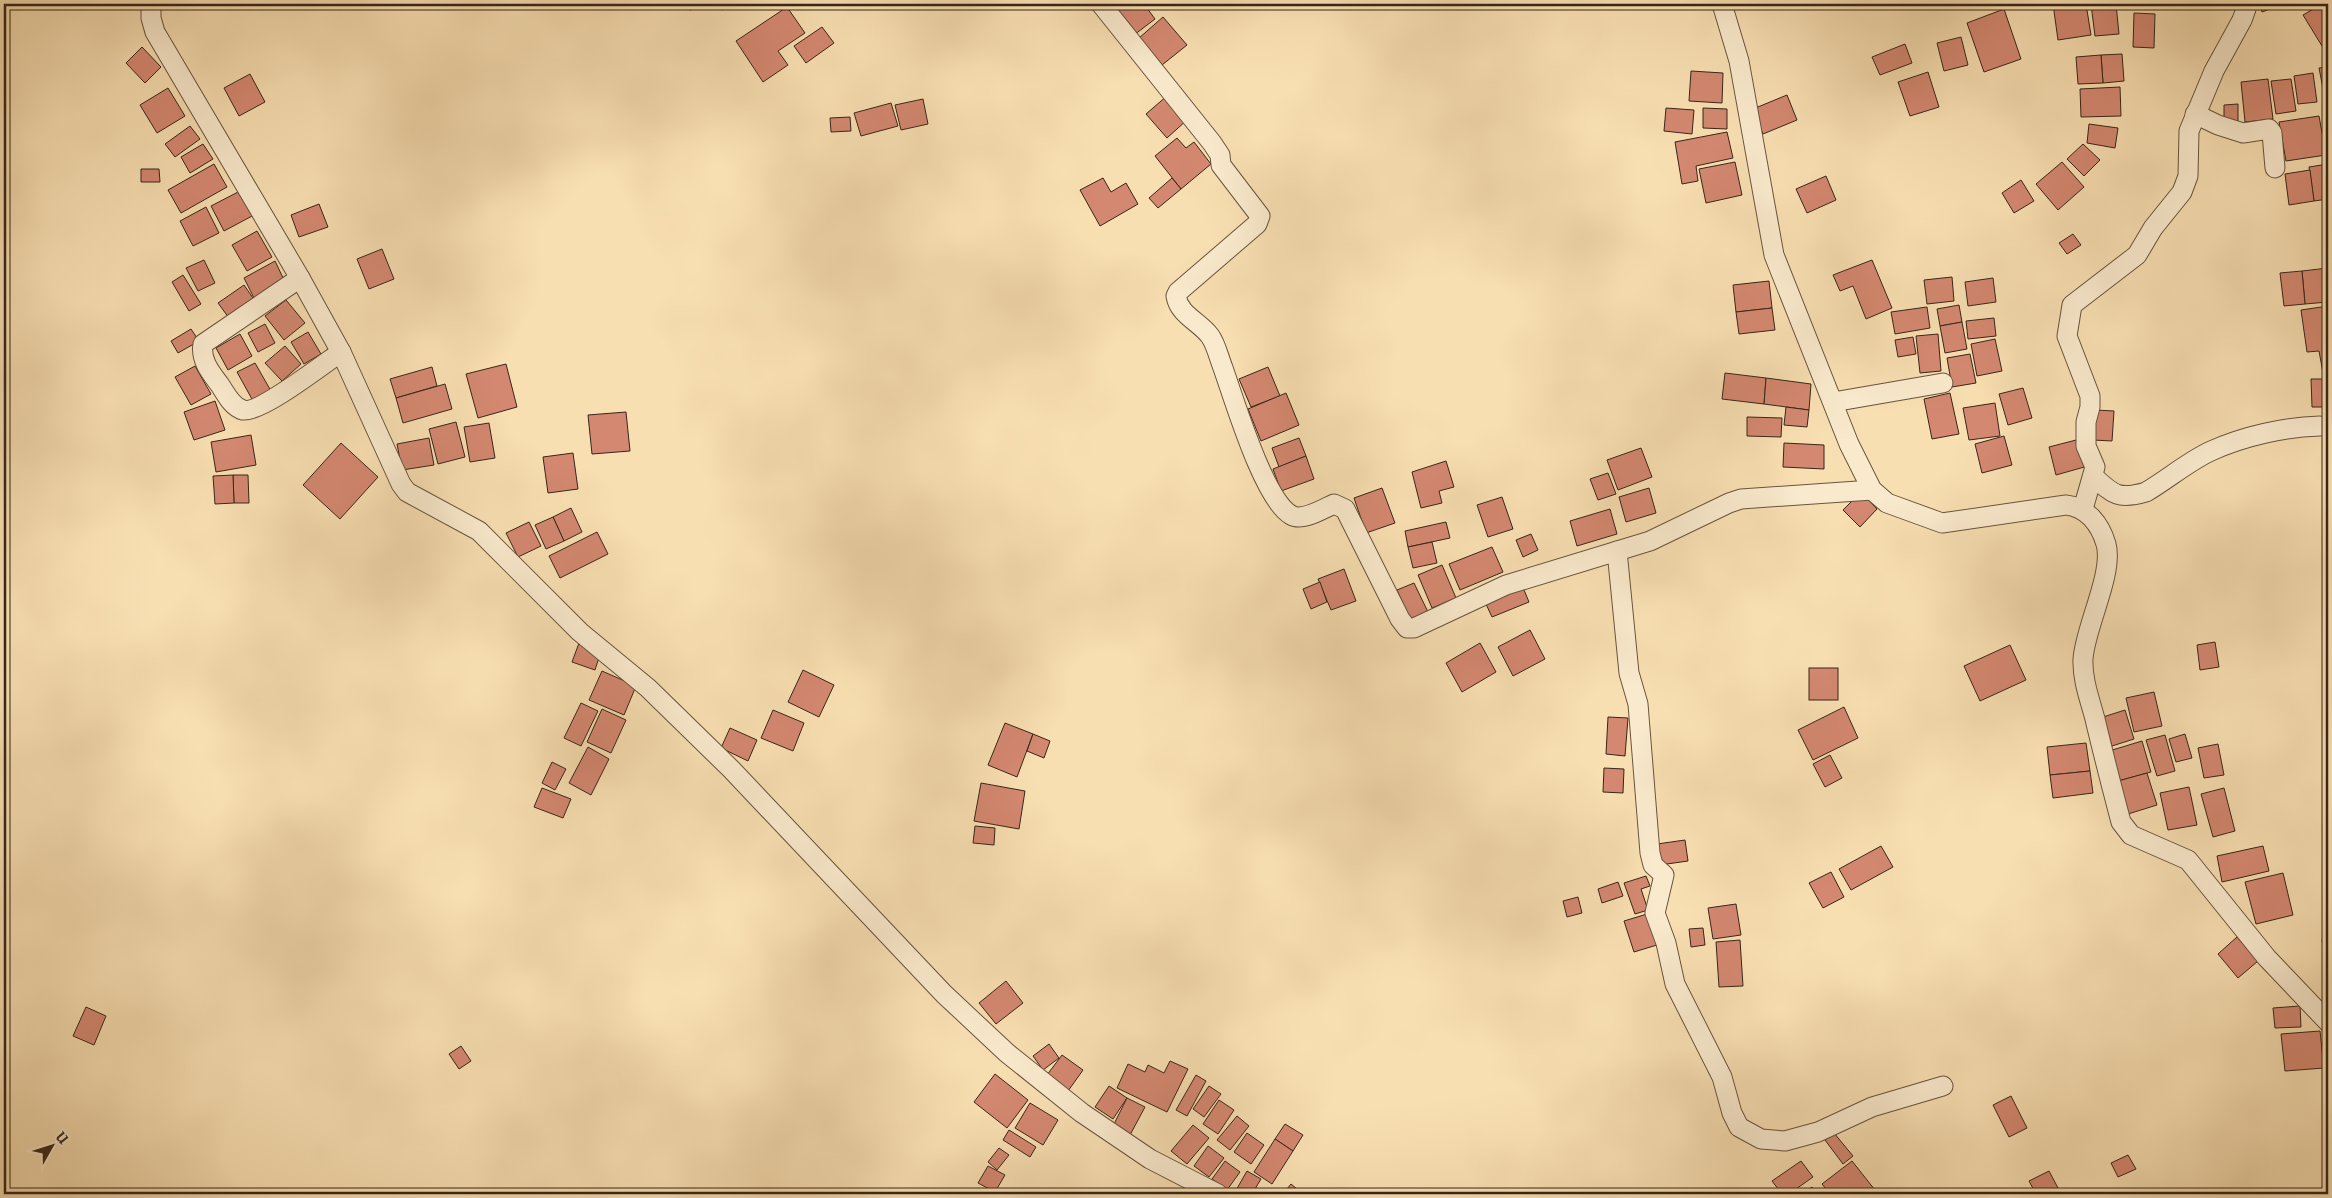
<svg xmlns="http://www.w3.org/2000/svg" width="2332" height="1198" font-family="'IM FELL French Canon',serif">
<rect width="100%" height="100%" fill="#f8dfb2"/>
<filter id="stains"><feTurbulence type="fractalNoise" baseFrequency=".004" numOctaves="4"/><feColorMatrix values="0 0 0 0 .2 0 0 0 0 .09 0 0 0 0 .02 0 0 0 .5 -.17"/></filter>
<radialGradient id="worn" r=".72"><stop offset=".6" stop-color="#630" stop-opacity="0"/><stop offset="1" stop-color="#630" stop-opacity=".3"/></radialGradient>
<g fill="#d48871" stroke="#382516">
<polygon points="672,4 692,4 691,10 672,6"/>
<polygon points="709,4 726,4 723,10"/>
<polygon points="1118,4 1144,4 1155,19 1134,35 1113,8"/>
<polygon points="2053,4 2086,4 2091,35 2058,40"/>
<polygon points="2091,4 2116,4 2119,34 2095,36"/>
<polygon points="2259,4 2283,4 2262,12"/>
<polygon points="2322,4 2328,14 2328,42 2322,46 2303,15"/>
<polygon points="787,7 805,33 778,51 788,65 763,82 736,41"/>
<polygon points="2004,9 2021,59 1984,72 1967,23"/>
<polygon points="2134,13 2155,14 2154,48 2133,47"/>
<polygon points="1163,17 1187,45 1162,65 1139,38"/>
<polygon points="822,27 834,43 806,63 794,46"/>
<polygon points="1961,37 1968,65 1944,71 1937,43"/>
<polygon points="1905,44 1912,63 1880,75 1872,57"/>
<polygon points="142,47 161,67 145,83 126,63"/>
<polygon points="2122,54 2124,81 2103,83 2101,55"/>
<polygon points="2101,55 2103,83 2078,84 2076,57"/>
<polygon points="2328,67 2328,99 2325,99 2319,68"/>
<polygon points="1691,71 1723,73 1722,103 1689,101"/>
<polygon points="1928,72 1939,107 1910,116 1898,82"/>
<polygon points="2313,73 2317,102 2298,104 2294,76"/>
<polygon points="250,74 265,102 239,116 224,88"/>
<polygon points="2268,79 2273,119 2245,122 2241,82"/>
<polygon points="2291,79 2296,111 2276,114 2271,81"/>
<polygon points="2120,87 2121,116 2081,117 2080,89"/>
<polygon points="168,88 185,116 157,133 140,105"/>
<polygon points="1168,95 1188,119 1167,138 1146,114"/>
<polygon points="1787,95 1797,120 1763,134 1753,109"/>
<polygon points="923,99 928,124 901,130 895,105"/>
<polygon points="891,103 898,126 861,136 854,113"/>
<polygon points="2238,104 2238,121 2224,121 2224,105"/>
<polygon points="1666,108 1694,110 1692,134 1664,131"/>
<polygon points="1703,108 1727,109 1727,129 1703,128"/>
<polygon points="2319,116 2326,155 2286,161 2279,122"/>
<polygon points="850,117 851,131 831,132 830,118"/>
<polygon points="2089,124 2118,128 2115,148 2087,143"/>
<polygon points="190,126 200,139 175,157 165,144"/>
<polygon points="1727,132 1733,158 1696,166 1698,181 1682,184 1675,142"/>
<polygon points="1177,138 1186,148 1194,142 1211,164 1181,189 1155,156"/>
<polygon points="203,144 213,159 190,173 181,157"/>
<polygon points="2083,144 2100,160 2084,176 2067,159"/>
<polygon points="1735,162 1742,195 1706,203 1699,169"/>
<polygon points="2062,162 2084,187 2058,210 2036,184"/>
<polygon points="214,164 227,187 181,213 168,190"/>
<polygon points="2328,164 2328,199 2314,201 2309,167"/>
<polygon points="141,169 159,169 160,182 141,182"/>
<polygon points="2310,170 2314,201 2289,205 2285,174"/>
<polygon points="1826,176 1836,200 1807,213 1796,189"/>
<polygon points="1103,178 1111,192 1126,183 1138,204 1100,226 1080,190"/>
<polygon points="1172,178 1181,189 1158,208 1149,198"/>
<polygon points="2021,180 2034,201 2014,213 2002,193"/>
<polygon points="240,191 254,215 224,231 211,206"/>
<polygon points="319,204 328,227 299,237 291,215"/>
<polygon points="206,207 219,233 193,246 180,221"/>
<polygon points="257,231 272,257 247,271 232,245"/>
<polygon points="2073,234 2081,245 2067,254 2059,243"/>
<polygon points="382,249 394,279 369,289 357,259"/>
<polygon points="204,260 215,283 198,291 186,268"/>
<polygon points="1872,260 1892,308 1866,319 1853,286 1840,291 1833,275"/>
<polygon points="275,261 285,282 254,298 244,278"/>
<polygon points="2328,268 2328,302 2305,304 2302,271"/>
<polygon points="2302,271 2305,304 2284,306 2280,273"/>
<polygon points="183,275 201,304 189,311 172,282"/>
<polygon points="1952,277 1954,301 1927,304 1924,280"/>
<polygon points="1993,278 1996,302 1968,306 1965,282"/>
<polygon points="1769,281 1772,308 1736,312 1733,285"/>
<polygon points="244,285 255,301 229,318 218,303"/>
<polygon points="286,300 305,323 284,340 265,316"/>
<polygon points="1959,305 1962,322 1940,326 1937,309"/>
<polygon points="2328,306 2328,372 2323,373 2319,351 2307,352 2301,310"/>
<polygon points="1927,307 1930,328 1895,334 1891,312"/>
<polygon points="1772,308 1775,330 1739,334 1736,312"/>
<polygon points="1994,318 1996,336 1968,339 1966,321"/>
<polygon points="1962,322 1967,349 1945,353 1940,326"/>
<polygon points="265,324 275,343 258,352 248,333"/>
<polygon points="191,329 199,341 178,353 171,341"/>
<polygon points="308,332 321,354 304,364 291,342"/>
<polygon points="240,334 252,356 228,370 216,348"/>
<polygon points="1938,334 1941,371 1920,373 1916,336"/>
<polygon points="1913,337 1916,354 1898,357 1895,340"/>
<polygon points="1995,339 2002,371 1977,376 1971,344"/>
<polygon points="285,346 301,364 282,381 265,363"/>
<polygon points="1970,354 1976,383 1952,387 1947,358"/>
<polygon points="255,363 271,391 253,401 237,372"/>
<polygon points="506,364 517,407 478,418 466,374"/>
<polygon points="195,366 211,394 191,405 175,377"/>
<polygon points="432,367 437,386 396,398 390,379"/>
<polygon points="1268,367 1280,396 1251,407 1239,379"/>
<polygon points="1725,373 1766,378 1764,404 1722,399"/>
<polygon points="1766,378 1811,384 1809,410 1764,404"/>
<polygon points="2311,379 2328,379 2328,407 2312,407"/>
<polygon points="445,384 452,409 403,423 396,398"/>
<polygon points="2023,388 2032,418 2008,425 1999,394"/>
<polygon points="1286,393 1299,425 1261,441 1248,409"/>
<polygon points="1950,393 1959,434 1932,439 1924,399"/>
<polygon points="215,401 225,430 194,440 184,412"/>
<polygon points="1995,403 2000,436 1969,440 1963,408"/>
<polygon points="1786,407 1809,410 1807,427 1784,425"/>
<polygon points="2095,410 2114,411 2112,441 2093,440"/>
<polygon points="626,412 630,451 592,454 588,415"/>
<polygon points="1747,417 1782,418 1781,437 1747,436"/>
<polygon points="456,422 465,457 438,464 429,429"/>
<polygon points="489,423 495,458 470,462 464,427"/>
<polygon points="251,435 256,465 216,472 211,442"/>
<polygon points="2004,436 2012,465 1982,473 1975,444"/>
<polygon points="429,438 434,465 402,470 397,444"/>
<polygon points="1299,438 1306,456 1279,467 1272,448"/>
<polygon points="2080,439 2088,466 2056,475 2049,447"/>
<polygon points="341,443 378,477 340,519 303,485"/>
<polygon points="1784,443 1824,445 1824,469 1783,467"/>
<polygon points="1641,448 1652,477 1618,490 1607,460"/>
<polygon points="573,453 578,489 548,493 543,457"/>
<polygon points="1306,456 1314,479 1281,491 1273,469"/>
<polygon points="1446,461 1454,487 1439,491 1442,503 1421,508 1412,472"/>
<polygon points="1608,473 1616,494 1598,500 1590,479"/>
<polygon points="233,475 248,475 249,503 234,503"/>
<polygon points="233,475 234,503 215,504 213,476"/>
<polygon points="1382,488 1395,523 1366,533 1354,498"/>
<polygon points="1649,488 1656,513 1626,522 1619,497"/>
<polygon points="1861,492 1877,509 1860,527 1843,510"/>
<polygon points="1502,497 1513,529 1488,537 1477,505"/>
<polygon points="571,508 582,532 564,541 553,517"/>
<polygon points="1610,509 1617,534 1577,546 1570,521"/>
<polygon points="553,517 564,541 546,549 535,525"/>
<polygon points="529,522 541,546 518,557 506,533"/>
<polygon points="1446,522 1450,538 1408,547 1405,531"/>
<polygon points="597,532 608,554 560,578 549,556"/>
<polygon points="1531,534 1538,550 1523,557 1516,540"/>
<polygon points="1432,542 1437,563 1413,568 1408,547"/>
<polygon points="1492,547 1503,572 1460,590 1449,564"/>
<polygon points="1442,565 1456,598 1432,608 1418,575"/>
<polygon points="1344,569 1356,601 1331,610 1318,579"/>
<polygon points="1320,582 1327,602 1311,609 1303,589"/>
<polygon points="1414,583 1428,612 1410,619 1397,590"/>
<polygon points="1522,585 1529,602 1492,617 1485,602"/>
<polygon points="1530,630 1545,659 1513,676 1498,647"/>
<polygon points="2215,642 2219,667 2200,670 2197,645"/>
<polygon points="579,643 601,651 595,670 572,662"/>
<polygon points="1480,643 1496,672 1462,692 1446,663"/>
<polygon points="2010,645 2026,680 1980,701 1964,666"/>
<rect x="1809" y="668" width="29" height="32"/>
<polygon points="803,670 834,685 819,717 788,702"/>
<polygon points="602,671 636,686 624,715 589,700"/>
<polygon points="2154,692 2162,726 2134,732 2126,698"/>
<polygon points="581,703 598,711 581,746 564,738"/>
<polygon points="1844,707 1858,738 1813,760 1798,730"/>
<polygon points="602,709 626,720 611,753 587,742"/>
<polygon points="773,710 804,723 793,751 761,738"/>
<polygon points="2125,710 2134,739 2112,746 2103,717"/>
<polygon points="1608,717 1628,718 1625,756 1606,754"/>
<polygon points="1005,723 1033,734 1017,777 988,765"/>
<polygon points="730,728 757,740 748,761 721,748"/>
<polygon points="1033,734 1050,741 1044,758 1027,751"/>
<polygon points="2185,734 2192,758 2176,762 2169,739"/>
<polygon points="2165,735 2175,771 2157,776 2146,740"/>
<polygon points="2142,741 2151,772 2118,781 2109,751"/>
<polygon points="2086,743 2090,771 2050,775 2047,747"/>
<polygon points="2218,744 2224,775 2204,778 2198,748"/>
<polygon points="588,747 609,759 591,795 569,783"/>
<polygon points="1830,755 1842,778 1825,787 1813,764"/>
<polygon points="552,762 566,769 555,790 542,783"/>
<polygon points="1604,768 1624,769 1623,793 1603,792"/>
<polygon points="2090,771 2093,793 2053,798 2050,775"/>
<polygon points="2147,773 2157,805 2128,814 2118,781"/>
<polygon points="981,783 1025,791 1019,829 974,821"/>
<polygon points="2189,787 2197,825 2168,830 2160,793"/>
<polygon points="542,788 571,799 563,818 534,807"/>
<polygon points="2224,788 2235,831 2213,837 2201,794"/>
<polygon points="975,826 995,828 994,845 973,843"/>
<polygon points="1685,840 1688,861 1660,865 1657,844"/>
<polygon points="1881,846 1893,867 1851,890 1839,869"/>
<polygon points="2263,846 2269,871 2222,882 2217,856"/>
<polygon points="1831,872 1844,897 1823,908 1809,883"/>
<polygon points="2283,873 2293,915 2256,924 2245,882"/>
<polygon points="1646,876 1650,886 1641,889 1648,910 1635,914 1624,883"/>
<polygon points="1618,882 1623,896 1602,903 1598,889"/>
<polygon points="1578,897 1582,913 1567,917 1563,901"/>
<polygon points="1736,904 1741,935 1713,939 1708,908"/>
<polygon points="2326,906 2328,907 2328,942 2322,942"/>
<polygon points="1647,914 1657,945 1634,952 1624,921"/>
<polygon points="1703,928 1705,945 1691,947 1689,929"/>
<polygon points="2237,937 2258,961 2238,978 2218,954"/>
<polygon points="1740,940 1743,986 1719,987 1716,942"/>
<polygon points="1006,981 1023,1003 996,1024 979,1003"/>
<polygon points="2300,1006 2301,1027 2275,1028 2273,1008"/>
<polygon points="86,1007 106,1016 94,1045 73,1036"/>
<polygon points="2320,1031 2324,1068 2285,1071 2281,1034"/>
<polygon points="1049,1044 1059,1058 1043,1070 1033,1056"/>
<polygon points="461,1046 471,1061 459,1069 449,1054"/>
<polygon points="1062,1055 1083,1070 1068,1091 1047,1075"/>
<polygon points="1170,1061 1188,1069 1167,1112 1117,1088 1128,1064 1145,1072 1148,1065 1164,1073"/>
<polygon points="995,1074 1028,1100 1007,1128 974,1102"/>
<polygon points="1196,1075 1206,1081 1187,1116 1176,1110"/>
<polygon points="1109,1086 1127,1098 1113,1119 1095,1107"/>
<polygon points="1209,1086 1221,1094 1204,1117 1193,1109"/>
<polygon points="2011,1096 2027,1128 2009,1137 1993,1105"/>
<polygon points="1127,1098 1145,1107 1130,1135 1113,1126"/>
<polygon points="1219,1100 1234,1110 1218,1134 1203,1124"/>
<polygon points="1030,1103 1058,1120 1043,1145 1015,1128"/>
<polygon points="1237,1116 1249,1126 1230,1150 1217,1140"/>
<polygon points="1285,1124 1303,1135 1293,1151 1275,1139"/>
<polygon points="1193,1125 1209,1138 1187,1164 1171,1151"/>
<polygon points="1009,1130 1036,1147 1030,1157 1003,1140"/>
<polygon points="1247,1133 1264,1145 1251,1164 1234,1152"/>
<polygon points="1834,1133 1853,1156 1843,1164 1825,1140"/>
<polygon points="1275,1139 1293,1151 1272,1184 1254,1172"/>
<polygon points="1208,1146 1224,1158 1209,1177 1194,1166"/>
<polygon points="999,1148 1009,1155 997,1170 988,1162"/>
<polygon points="2128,1155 2136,1169 2118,1177 2111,1163"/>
<polygon points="1225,1161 1240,1172 1227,1190 1212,1179"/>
<polygon points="1801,1161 1813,1177 1789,1194 1782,1194 1772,1181"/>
<polygon points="1852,1161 1875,1190 1869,1194 1830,1194 1822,1184"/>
<polygon points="988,1166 1005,1175 995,1192 978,1183"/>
<polygon points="1247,1171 1261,1179 1252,1194 1239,1194 1235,1192"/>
<polygon points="2049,1171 2058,1188 2046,1194 2036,1194 2029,1181"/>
<polygon points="1291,1184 1303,1194 1283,1194"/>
<polygon points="1812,1187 1817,1194 1803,1194"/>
</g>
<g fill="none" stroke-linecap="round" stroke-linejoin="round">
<g stroke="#68543d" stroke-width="21">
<g id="minor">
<polyline points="151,4 151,18 155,32 300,278 341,352 401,484 407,492 479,531 580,632 648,688 731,769 944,994 1007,1053 1082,1113 1119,1138 1150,1159 1218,1194"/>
<path d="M1101,4L1212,143L1220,155L1221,165L1260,216L1257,224L1178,292L1176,296C1179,315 1200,322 1210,336C1216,344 1219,358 1223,368C1234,399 1264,500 1291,515C1303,522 1322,509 1334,504L1345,509L1400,619L1407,628H1414L1506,585L1650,541L1729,503L1741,499L1872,490"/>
<path d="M1722,4L1739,61L1774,255L1849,444L1872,490L1887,503L1942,523L2066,505C2087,507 2100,524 2106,544C2114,573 2085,627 2083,659C2082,679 2090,700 2095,719C2103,753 2112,788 2121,822L2131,835L2188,860L2267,958L2328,1022"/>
<polyline points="2195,114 2218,125 2243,133 2269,129 2272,133 2275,168"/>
<path d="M300,278L203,344C200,360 211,373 220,385C226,394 232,407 243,410C259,414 325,363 341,352"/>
<polyline points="1833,402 1943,383"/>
<path d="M2093,476C2113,495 2119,500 2146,492C2168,479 2189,461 2211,451C2244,436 2285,427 2320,426"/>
<polyline points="2083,509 2095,467 2086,446 2086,422 2090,407 2090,396 2067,336 2072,305 2137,255 2153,228 2182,192 2188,176 2189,131 2214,71 2242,20 2246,9 2245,4"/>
<polyline points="1617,551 1629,673 1638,704 1650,853 1653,865 1664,875 1655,913 1666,943 1675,984 1722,1077 1732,1113 1739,1127 1761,1139 1785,1141 1818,1132 1872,1107 1943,1086"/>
</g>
</g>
<use href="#minor" stroke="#faeacd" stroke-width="19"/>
</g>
<rect width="2332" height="1198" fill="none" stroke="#f8dfb2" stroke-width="20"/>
<rect x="5" y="5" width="2322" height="1188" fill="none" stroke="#382516" stroke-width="2.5"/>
<rect x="10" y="10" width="2312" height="1178" fill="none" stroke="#382516"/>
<g transform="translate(52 1146) rotate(51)" stroke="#faeacd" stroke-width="4" paint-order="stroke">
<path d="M0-4L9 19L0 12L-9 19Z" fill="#382516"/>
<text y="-8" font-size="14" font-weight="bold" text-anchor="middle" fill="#382516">U</text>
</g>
<rect width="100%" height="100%" filter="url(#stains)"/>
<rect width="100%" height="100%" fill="url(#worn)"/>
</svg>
